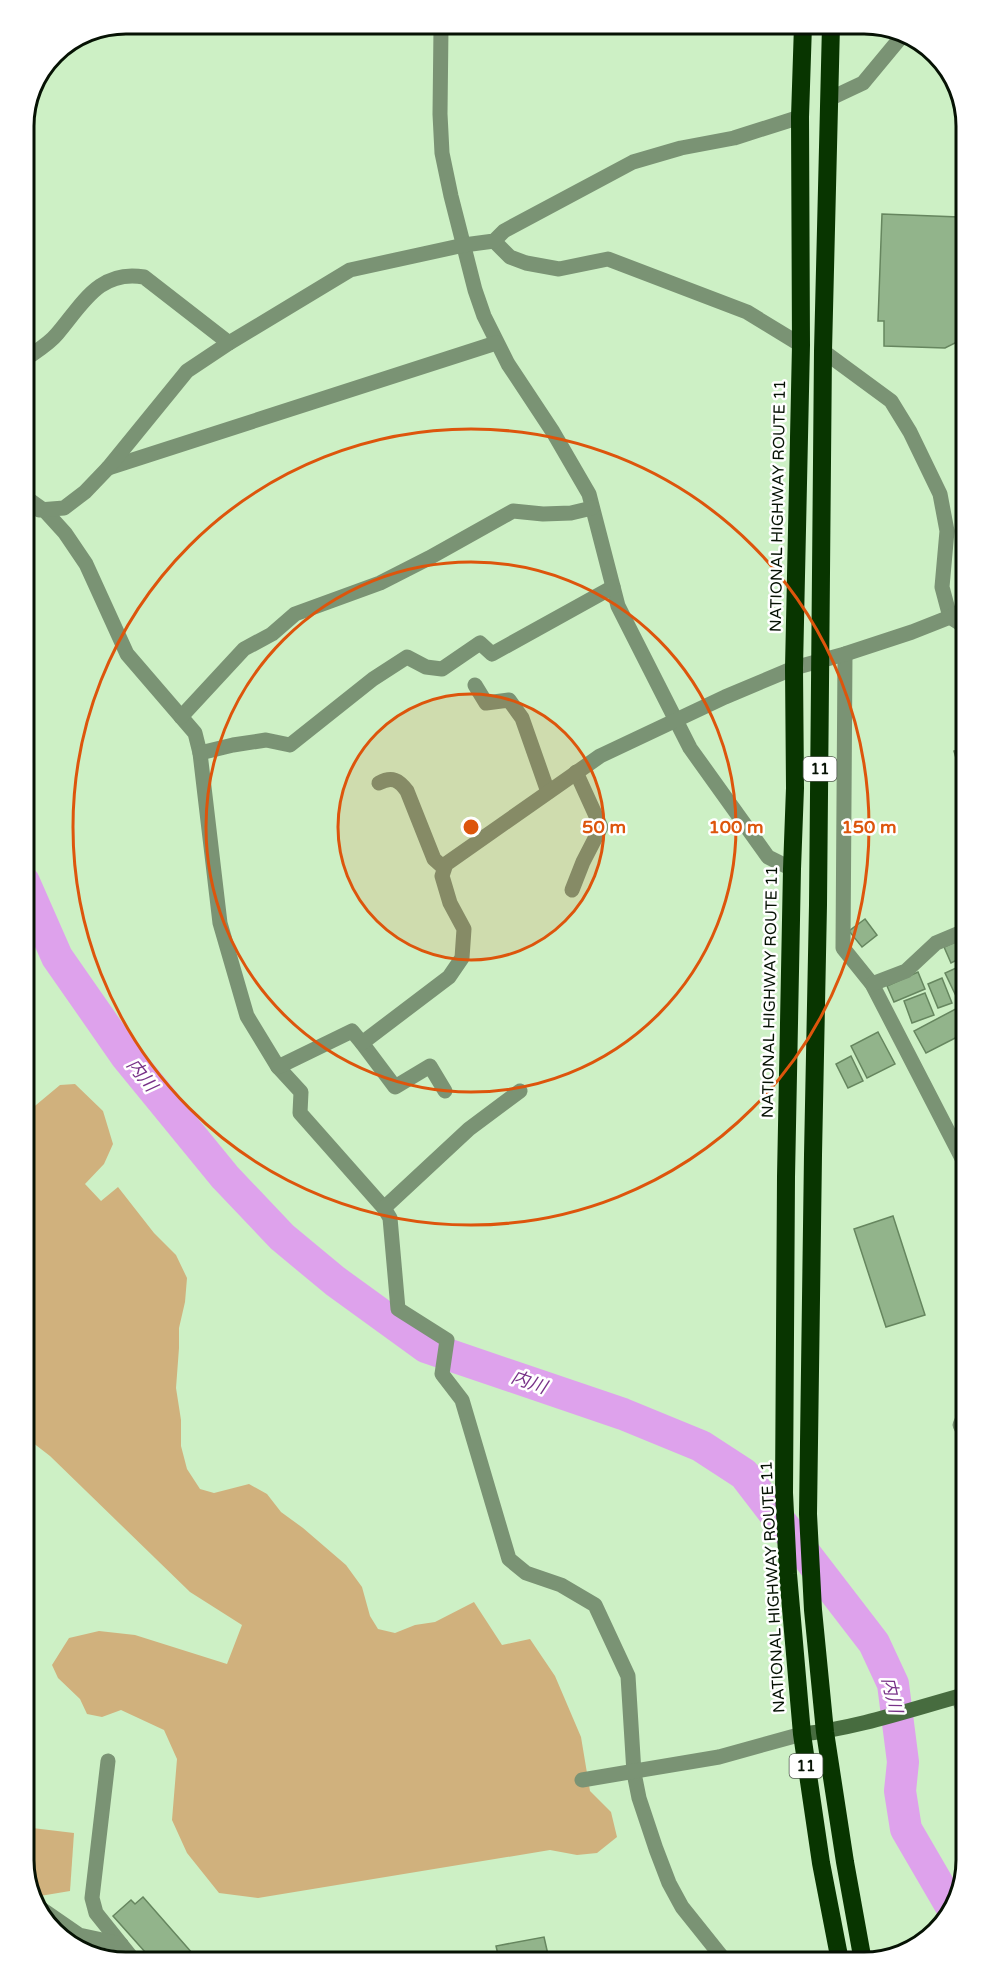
<svg xmlns="http://www.w3.org/2000/svg" width="991" height="1987" font-family="'Varela Round','Noto Sans JP',sans-serif">
<rect width="100%" height="100%" fill="#cdf0c5"/>
<g fill="#d0b17d">
<polygon points="75,1084 103,1111 113,1144 104,1164 85,1184 101,1201 118,1187 154,1233 176,1255 187,1278 185,1302 179,1328 179,1348 176,1388 181,1420 181,1446 187,1469 200,1489 214,1493 249,1484 267,1494 281,1512 303,1528 346,1565 362,1587 370,1616 378,1629 395,1633 415,1625 435,1622 474,1602 502,1645 530,1639 555,1676 581,1737 590,1791 611,1812 617,1837 597,1853 577,1855 550,1850 258,1898 219,1893 187,1853 172,1820 177,1759 164,1730 121,1710 102,1717 87,1714 80,1699 58,1678 52,1665 69,1638 99,1631 135,1635 227,1664 242,1625 190,1592 50,1456 28,1439 24,1438 24,1115 60,1085"/>
<polygon points="24,1827 74,1833 70,1891 40,1896 30,1889 24,1860"/>
</g>
<g fill="none" stroke-linecap="round" stroke-linejoin="round">
<polyline stroke="#dea2ec" stroke-width="32" points="24,882 57,957 126,1056 225,1177 282,1237 335,1281 426,1347 623,1414 701,1446 744,1474 874,1643 893,1684 903,1762 900,1791 906,1829 952,1908"/>
</g>
<g fill="#92b48b" stroke="#66865f" stroke-width="1.5">
<polygon points="882,214 959,217 958,244 966,245 965,285 967,285 967,337 945,348 884,346 884,321 878,321"/>
<polygon points="967,748 967,797 954,751"/>
<polygon points="865,919 877,935 862,947 849,931"/>
<polygon points="958,941 965,956 951,963 944,947"/>
<polygon points="967,963 967,993 957,998 945,973"/>
<polygon points="918,972 925,989 894,1002 887,986"/>
<polygon points="942,978 952,1003 938,1008 928,984"/>
<polygon points="925,993 934,1015 912,1023 904,1001"/>
<polygon points="967,1003 967,1032 926,1053 914,1031"/>
<polygon points="878,1032 895,1064 867,1078 851,1046"/>
<polygon points="851,1056 863,1081 848,1088 836,1064"/>
<polygon points="893,1216 925,1315 886,1327 854,1229"/>
<polygon points="143,1897 200,1962 154,1962 113,1916 131,1900 135,1904"/>
<polygon points="544,1937 549,1959 499,1959 496,1946"/>
</g>
<g fill="none" stroke-linecap="round" stroke-linejoin="round">
<g stroke="#7a9374" stroke-width="15">
<polyline points="441,28 440,114 442,153 451,196 475,290 484,316 508,364 553,432 589,494 618,606 690,748 768,857 792,869"/>
<polyline points="829,99 863,83 902,36"/>
<polyline points="494,241 510,257 526,263 559,269 608,259 747,312 801,345"/>
<polyline points="823,351 891,401 910,432 940,494 947,531 942,587 950,617 967,628"/>
<path d="M24,360C35,352 49,344 57,334C82,305 99,269 144,277L229,343"/>
<polyline points="108,468 496,343"/>
<polyline points="24,496 45,511 65,533 86,564 127,654 195,733 200,753 220,923 247,1016 278,1067 301,1092 300,1113 384,1208 390,1218 398,1309 447,1340 442,1374 462,1400 509,1559 526,1573 561,1585 595,1605 628,1676 634,1773 639,1798 656,1849 669,1883 682,1907 722,1957"/>
<polyline points="39,510 64,508 85,492 108,468 187,371 229,343 350,270 464,245 494,241 504,231 633,162 681,148 734,138 800,117"/>
<polyline points="845,654 843,948 872,984 967,1168"/>
<polyline points="475,685 486,703 509,700 522,718 548,792"/>
<polyline points="181,717 244,649 272,634 295,614 380,583 429,558 513,511 543,514 571,513 592,508"/>
<polyline points="200,753 233,745 266,740 290,745 373,679 407,657 426,667 442,669 480,643 492,654 613,587"/>
<path d="M379,783C392,776 399,780 407,791L434,859L444,868"/>
<polyline points="572,890 583,862 601,827 576,772"/>
<polyline points="872,984 906,971 936,943 967,930"/>
<polyline points="362,1043 395,1087 430,1066 445,1091"/>
<polyline points="278,1067 352,1031 362,1043 449,977 462,958 464,929 450,903 442,876 446,864 600,756 725,697 794,668 845,654 912,632 950,617 967,608"/>
<polyline points="384,1208 469,1129 520,1091"/>
<polyline points="967,1439 960,1425 967,1409"/>
<polyline points="958,1697 967,1719"/>
<polyline points="108,1761 92,1898 96,1913 136,1963"/>
<polyline points="582,1780 719,1757 802,1734"/>
<polyline points="37,1906 79,1935 121,1944"/>
</g>
<path stroke="#476c3f" stroke-width="15" d="M802,1734C858,1728 912,1709 967,1694"/>
<g stroke="#083500" stroke-width="18">
<polyline points="803,25 800,117 801,345 794,668 795,788 792,869 786,1177 784,1493 788,1574 802,1734 821,1863 839,1956"/>
<polyline points="831,25 823,351 818,905 813,1155 808,1514 813,1610 825,1732 845,1862 862,1956"/>
</g>
</g>
<circle cx="471" cy="827" r="133" fill="#dd550c" fill-opacity=".12"/>
<g fill="none" stroke="#dd550c" stroke-width="3">
<circle cx="471" cy="827" r="133"/>
<circle cx="471" cy="827" r="265"/>
<circle cx="471" cy="827" r="398"/>
</g>
<g text-anchor="middle" dominant-baseline="central" stroke-width="5" stroke-linejoin="round" paint-order="stroke">
<g fill="#fff" stroke="#51594f" stroke-width="1.5">
<rect x="803.5" y="757" width="33" height="24" rx="4.5"/>
<rect x="789.5" y="1754" width="33" height="24" rx="4.5"/>
</g>
<g font-size="15" font-weight="bold" fill="#061204">
<text x="820" y="769">11</text>
<text x="806" y="1766">11</text>
</g>
<g font-size="16" fill="#061204" stroke="#fff">
<text transform="translate(778 506) rotate(-89)">NATIONAL HIGHWAY ROUTE 11</text>
<text transform="translate(770 992) rotate(-89)">NATIONAL HIGHWAY ROUTE 11</text>
<text transform="translate(773 1587) rotate(-93)">NATIONAL HIGHWAY ROUTE 11</text>
</g>
<g font-size="18" font-style="italic" fill="#783288" stroke="#fff">
<text transform="translate(142 1075) rotate(51)">内川</text>
<text transform="translate(529 1382) rotate(19)">内川</text>
<text transform="translate(892 1695) rotate(77)">内川</text>
</g>
</g>
<path d="M0 0H991V1987H0ZM126 34H864A92 92 0 0 1 956 126V1860A92 92 0 0 1 864 1952H126A92 92 0 0 1 34 1860V126A92 92 0 0 1 126 34Z" fill="#fff" fill-rule="evenodd"/>
<path fill="none" stroke="#061204" stroke-width="3" d="M126 34H864A92 92 0 0 1 956 126V1860A92 92 0 0 1 864 1952H126A92 92 0 0 1 34 1860V126A92 92 0 0 1 126 34Z"/>
<circle cx="471" cy="827" r="9" fill="#dd550c" stroke="#fff" stroke-width="3"/>
<g font-size="18" text-anchor="middle" font-weight="bold" fill="#dd550c" stroke="#fff" stroke-width="5" stroke-linejoin="round" paint-order="stroke">
<text x="604" y="833">50 m</text>
<text x="736" y="833">100 m</text>
<text x="869" y="833">150 m</text>
</g>
</svg>
